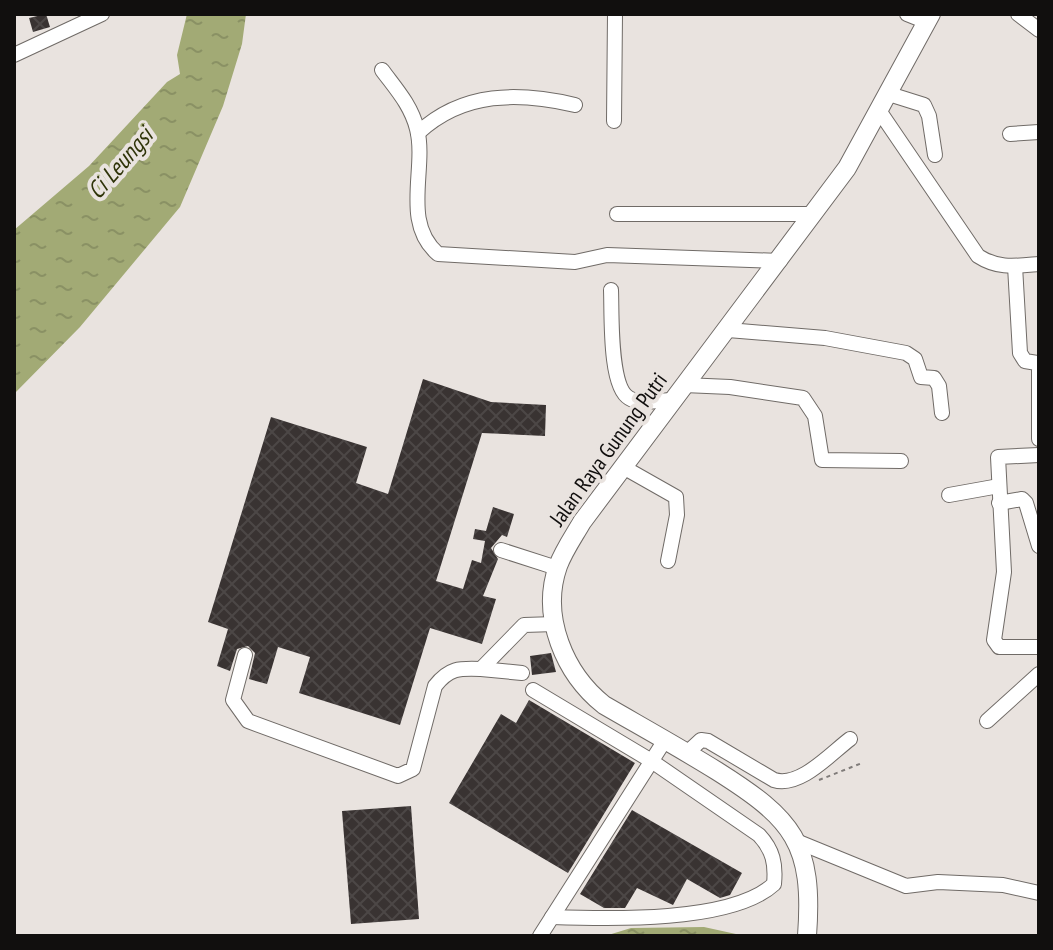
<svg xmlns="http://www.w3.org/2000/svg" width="1053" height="950" font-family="'PT Sans Narrow',sans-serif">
<defs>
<pattern id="water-ripples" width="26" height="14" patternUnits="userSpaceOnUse" patternTransform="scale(2)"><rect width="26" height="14" fill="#a2aa75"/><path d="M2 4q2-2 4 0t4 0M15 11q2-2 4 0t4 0" fill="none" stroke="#8a9164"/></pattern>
<pattern id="building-cross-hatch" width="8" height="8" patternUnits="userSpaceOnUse" patternTransform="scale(2)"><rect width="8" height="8" fill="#393332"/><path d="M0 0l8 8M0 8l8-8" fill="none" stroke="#4c4746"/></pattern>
</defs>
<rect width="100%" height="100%" fill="#e9e3df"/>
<g fill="url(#water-ripples)">
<polygon points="187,14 246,14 242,44 223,106 180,207 80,327 14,394 14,230 89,166 167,82 180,74 177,55"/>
<polygon points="704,927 745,936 605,936 631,928"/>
</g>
<g fill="url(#building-cross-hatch)">
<polygon points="46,14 50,27 33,32 29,18"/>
<polygon points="423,379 491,402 546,405 545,436 482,433 436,581 463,589 472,560 481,563 485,541 473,539 475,529 486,531 493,507 514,514 507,537 502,535 491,548 498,559 483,596 496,599 482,644 430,628 400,725 299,693 310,657 278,647 267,684 249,679 255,653 248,646 237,649 230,671 217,666 228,629 208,622 271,417 367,447 356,483 388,494"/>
<polygon points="551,653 556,672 532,675 530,656"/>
<polygon points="529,700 635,763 568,873 449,803 501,714 516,723"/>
<polygon points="411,806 419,919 351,924 342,811"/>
<polygon points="632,810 742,873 730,895 720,898 687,879 673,905 637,888 625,908 604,908 580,894"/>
</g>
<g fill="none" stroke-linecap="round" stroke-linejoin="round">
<g stroke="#706b67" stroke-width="16">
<g id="minor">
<polyline points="907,14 927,22"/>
<polyline points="1018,14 1039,30"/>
<polyline points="14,55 102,14"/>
<path d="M382,70C396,89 411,105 417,129C427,169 401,222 438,254L575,262L607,255L780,261"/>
<polyline points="889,94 924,105 929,116 935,155"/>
<path d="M880,112L978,256C998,269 1015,266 1039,264"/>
<polyline points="614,121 615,14"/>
<path d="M418,133C463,91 519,92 575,105"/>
<polyline points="1010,134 1039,132"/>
<polyline points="617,214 814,214"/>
<polyline points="1015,266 1020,353 1025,361 1037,363 1039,368 1039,439"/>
<path d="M611,290C612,313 609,387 629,398C640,405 660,400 672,400"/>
<polyline points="728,330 825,338 906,353 915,359 921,377 934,378 939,386 942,413"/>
<polyline points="684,385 730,387 803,398 815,416 822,460 901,461"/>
<polyline points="1039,455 998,457 1004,572 994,640 999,647 1039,647"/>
<polyline points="623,467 676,497 677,515 668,561"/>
<polyline points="949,495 999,486"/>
<polyline points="999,503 1022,499 1026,503 1039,546"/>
<polyline points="501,550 557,568"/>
<path d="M245,655L233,700L248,721L398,776L413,769L435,686C449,668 459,668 481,669L524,625L555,624"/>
<polyline points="481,669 522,673"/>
<path d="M533,690L650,760L759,835C773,850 776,864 774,884C732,923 608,919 552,917"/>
<polyline points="987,721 1039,674"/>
<path d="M688,752L701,740L708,741L774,780C800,788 830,754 850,739"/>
<polyline points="796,841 906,886 938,882 1003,885 1039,893"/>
<polyline points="540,936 665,740"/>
</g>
</g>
<g stroke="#706b67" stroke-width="20">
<path id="major" d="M807,936C814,843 793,819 717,771C680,748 642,727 604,705C565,674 540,617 558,566C564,550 574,536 582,522L847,168L931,14"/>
</g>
<polyline stroke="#807c7a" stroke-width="2" stroke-dasharray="4 4" stroke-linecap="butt" points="819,780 862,763"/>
<use href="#minor" stroke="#fff" stroke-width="14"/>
<use href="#major" stroke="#fff" stroke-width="18"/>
</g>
<g text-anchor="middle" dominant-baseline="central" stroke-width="8" stroke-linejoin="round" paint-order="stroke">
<g font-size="22" fill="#110f0e" stroke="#e9e3df">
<text transform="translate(608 449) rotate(-54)">Jalan Raya Gunung Putri</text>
</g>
<g font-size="24" font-style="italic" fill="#2f3409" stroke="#e9e3df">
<text transform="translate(120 163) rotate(-49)">Ci Leungsi</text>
</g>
</g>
<rect width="1053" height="950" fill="none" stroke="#110f0e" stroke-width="32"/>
</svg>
